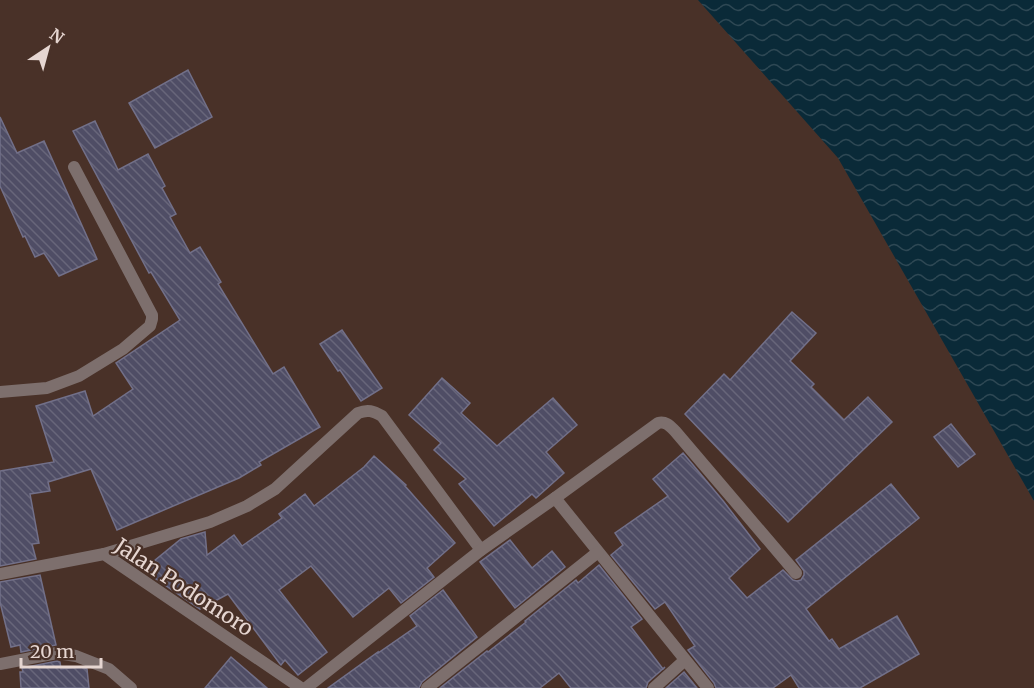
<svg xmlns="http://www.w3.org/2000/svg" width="1034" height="688" font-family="Merriweather,serif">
<defs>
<pattern id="water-waves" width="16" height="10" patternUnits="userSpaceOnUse" patternTransform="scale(1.5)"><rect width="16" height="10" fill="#0a2a38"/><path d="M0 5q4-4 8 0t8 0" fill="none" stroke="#2e4854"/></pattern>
<pattern id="building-back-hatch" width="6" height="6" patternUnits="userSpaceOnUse" patternTransform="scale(1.5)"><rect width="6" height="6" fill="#4f4d65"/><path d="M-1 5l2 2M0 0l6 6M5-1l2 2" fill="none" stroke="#68667a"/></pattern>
</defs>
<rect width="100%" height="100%" fill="#493128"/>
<polygon fill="url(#water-waves)" points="698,0 1034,0 1034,501 838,158"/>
<g fill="url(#building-back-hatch)" stroke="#727089" stroke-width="1.5">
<polygon points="188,70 212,117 155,148 129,103"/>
<polygon points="0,117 17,153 44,141 97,259 59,276 44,253 35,257 25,236 23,237 0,186"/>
<polygon points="95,121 118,170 148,154 165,186 162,188 176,214 170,217 190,253 200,247 221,282 218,284 273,374 284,367 320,427 259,462 261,465 239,478 117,530 91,469 48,482 50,491 30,494 39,543 32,544 36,559 0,566 0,471 54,462 36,406 85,391 93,416 133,389 116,363 180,320 151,272 149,273 73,131"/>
<polygon points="792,312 816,333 790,361 814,384 811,387 844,420 868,397 892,422 788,522 685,414 724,374 730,380"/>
<polygon points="342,330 382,388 361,401 340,370 338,371 320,344"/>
<polygon points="442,378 470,403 461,413 497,446 553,398 577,425 546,452 564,473 536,498 532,494 494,526 459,484 466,479 434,450 441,443 409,415"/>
<polygon points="951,424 975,454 958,467 934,437"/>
<polygon points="683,453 724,502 760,549 729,578 747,598 783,570 793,580 797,581 801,580 804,575 804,571 796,560 891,484 919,518 806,609 829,641 832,639 839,649 897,616 919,654 860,688 799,688 791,675 773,688 716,688 714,683 688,650 695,646 665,602 655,609 611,555 623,545 615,533 668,496 653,479"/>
<polygon points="374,456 406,485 405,486 455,543 427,568 434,577 401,603 389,588 353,617 311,566 279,590 327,652 298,675 285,660 281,665 280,664 228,594 200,609 143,570 181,539 205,532 207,555 234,535 242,546 282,518 279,514 305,494 314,506 364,467"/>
<polygon points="510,540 532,568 552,551 565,567 515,608 480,562"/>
<polygon points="599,565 642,619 631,627 663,669 665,667 648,682 646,688 571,688 559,673 540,688 440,688 487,651 488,652 526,622 525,621 576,580 578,583"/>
<polygon points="40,575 56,645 21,652 20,645 11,647 0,602 0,582"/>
<polygon points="443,590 477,637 422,682 419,688 328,688 378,652 378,653 417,626 410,616"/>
<polygon points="231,657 267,688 205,688"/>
<polygon points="57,661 60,662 61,669 81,667 87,669 89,688 21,688 20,672 23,672 22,668"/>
<polygon points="684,672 697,688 666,688"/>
</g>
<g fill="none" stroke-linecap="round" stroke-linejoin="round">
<g stroke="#7d6f6d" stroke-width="12">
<polyline points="0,392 47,388 79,376 123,349 150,326 152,319 152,315 74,167"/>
<polyline points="555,498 708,688"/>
<path d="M104,554L210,522L247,506L275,489L358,413C368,409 373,411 382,416L481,550"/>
<polyline points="0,574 104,554 301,688"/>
<polyline points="0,664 57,653 76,656 109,669 131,688"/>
<path d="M306,688L481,550L555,498L658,423C666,421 670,426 675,431L796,573"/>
<polyline points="427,688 598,552"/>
<polyline points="654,688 685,660"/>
</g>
</g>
<g text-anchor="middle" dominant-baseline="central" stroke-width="4.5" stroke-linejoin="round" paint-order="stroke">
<g font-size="21" fill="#e6d6d1" stroke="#493128">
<text transform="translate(184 587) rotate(33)">Jalan Podomoro</text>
</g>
</g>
<g transform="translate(48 48) rotate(36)" stroke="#493128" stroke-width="4.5" paint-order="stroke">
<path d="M0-4.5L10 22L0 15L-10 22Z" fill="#e6d6d1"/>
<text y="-9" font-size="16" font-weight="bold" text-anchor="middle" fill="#e6d6d1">N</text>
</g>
<path d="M21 658v9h80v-9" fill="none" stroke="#e6d6d1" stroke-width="3"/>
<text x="30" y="658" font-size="18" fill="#e6d6d1" stroke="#493128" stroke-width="4.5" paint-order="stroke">20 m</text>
</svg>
